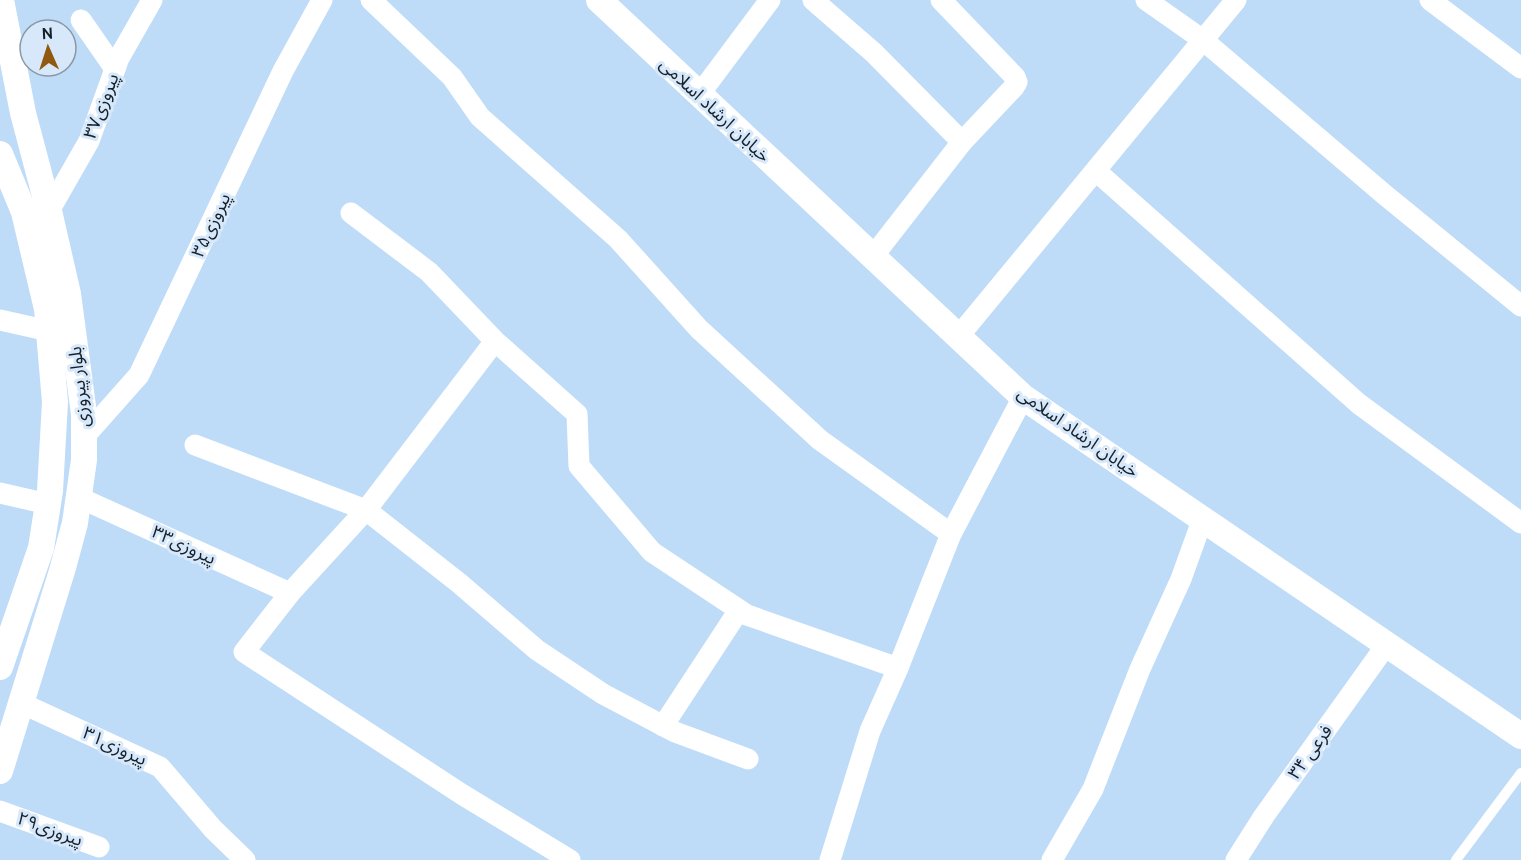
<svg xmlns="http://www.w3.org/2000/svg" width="1521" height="860" font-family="Cabin,'Noto Sans Arabic',sans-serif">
<rect width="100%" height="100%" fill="#bedcf8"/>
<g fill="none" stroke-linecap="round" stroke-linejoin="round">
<polyline stroke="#fff" stroke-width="10" points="1456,860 1521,773"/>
<g stroke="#fff" stroke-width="21">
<polyline points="371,0 452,77 480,117 618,239 699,329 820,440 951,534"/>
<polyline points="813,0 874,53 962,142"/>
<polyline points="1146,0 1203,40 1385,195 1521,306"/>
<polyline points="1430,0 1521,68"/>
<polyline points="81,20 115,69"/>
<polyline points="699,95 770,0"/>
<polyline points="1096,171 1359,404 1521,523"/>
<polyline points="49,211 89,141 119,58 152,0"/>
<polyline points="351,213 429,272 495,341 577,414 579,466 652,552 747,615 898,668"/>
<polyline points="874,255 962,142 1014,87 1017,82 1015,77 941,0"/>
<polyline points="0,320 49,331"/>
<polyline points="958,337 1236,0"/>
<polyline points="495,341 366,510 290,593 244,652 463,795 570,860"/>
<polyline points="84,437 139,375 283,71 322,0"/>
<polyline points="195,445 366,510 459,583 537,650 603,694 675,732 748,759"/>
<polyline points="0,493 48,504"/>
<polyline points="78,497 290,593"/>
<polyline points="21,703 160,767 213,829 245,860"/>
<polyline points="663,726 739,610"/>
<polyline points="0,811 99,847"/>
<polyline points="830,860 870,731 898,668 951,534 1023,397"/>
<polyline points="1052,860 1093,789 1140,669 1181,579 1203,518"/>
<polyline points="1236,860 1264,816 1387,644"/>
</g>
<g stroke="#fff" stroke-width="26">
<polyline points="599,0 1023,397 1521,736"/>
<polyline points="0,154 24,212 47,309 55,402 50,491 41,548 0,667"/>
<polyline points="0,771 62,571 75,523 84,460 84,414 68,294 49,211 23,113 1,0"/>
</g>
</g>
<g text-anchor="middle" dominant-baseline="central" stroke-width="6" stroke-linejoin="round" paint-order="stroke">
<g font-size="18" fill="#15202b" stroke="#d6e8f9">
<text transform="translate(101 106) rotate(-69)">پیروزی۳۷</text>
<text transform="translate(715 110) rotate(43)">خیابان ارشاد اسلامی</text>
<text transform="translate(211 225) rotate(-65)">پیروزی۳۵</text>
<text transform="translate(79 387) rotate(-96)">بلوار پیروزی</text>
<text transform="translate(1078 432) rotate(35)">خیابان ارشاد اسلامی</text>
<text transform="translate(184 545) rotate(25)">پیروزی۳۳</text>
<text transform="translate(115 746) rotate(25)">پیروزی۳۱</text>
<text transform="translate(1310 752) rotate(-54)">فرعی ۳۴</text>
<text transform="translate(50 829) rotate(20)">پیروزی۲۹</text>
</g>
</g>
<g transform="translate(48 48) rotate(357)"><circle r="28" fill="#d6e8f9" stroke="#8998a7" stroke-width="1.5"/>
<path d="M0-4.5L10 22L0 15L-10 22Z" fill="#90590f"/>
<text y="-9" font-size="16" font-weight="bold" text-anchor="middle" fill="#15202b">N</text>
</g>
</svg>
